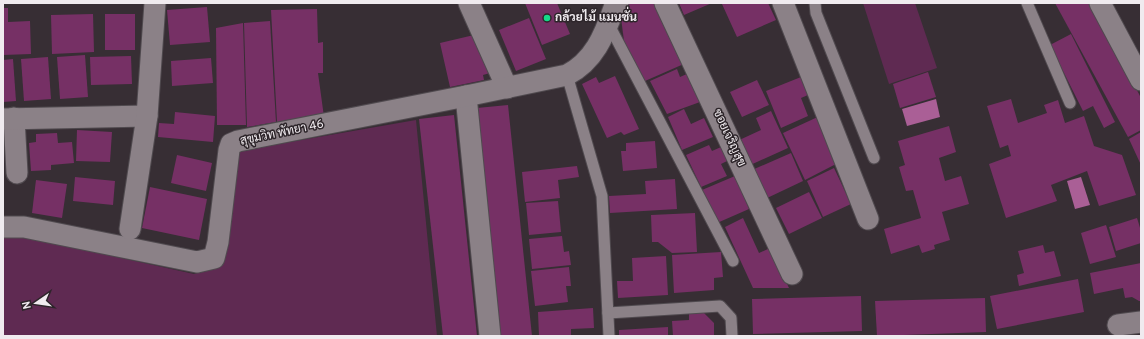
<svg xmlns="http://www.w3.org/2000/svg" width="1144" height="339" font-family="Overpass,Sarabun,sans-serif">
<rect width="100%" height="100%" fill="#372e34"/>
<g fill="#5f2a52">
<polygon points="863,3 915,3 937,68 889,84"/>
<polygon points="416,120 437,336 3,336 3,232 194,274 217,268 228,248 239,151"/>
</g>
<g fill="#aa5f96">
<polygon points="936,99 940,117 907,126 902,109"/>
<polygon points="1081,177 1090,205 1075,209 1067,181"/>
</g>
<g fill="#763065">
<polygon points="525,3 557,3 570,34 542,45"/>
<polygon points="627,3 655,3 686,63 645,81 624,41 620,10"/>
<polygon points="679,3 712,3 684,15"/>
<polygon points="724,3 768,3 776,20 737,37 722,4"/>
<polygon points="1055,3 1092,3 1141,98 1141,130 1128,137"/>
<polygon points="207,7 210,42 170,45 167,10"/>
<polygon points="3,8 8,8 8,22 30,21 31,54 3,55"/>
<polygon points="317,9 318,43 323,42 323,73 318,73 324,117 277,122 271,10"/>
<polygon points="93,14 94,52 52,54 51,15"/>
<rect x="105" y="14" width="30" height="36"/>
<polygon points="529,18 546,59 516,71 499,30"/>
<polygon points="270,21 276,122 247,127 244,23"/>
<polygon points="243,23 246,125 217,125 216,28"/>
<polygon points="1071,34 1115,122 1104,128 1093,106 1083,111 1050,45"/>
<polygon points="474,35 490,73 483,75 484,80 450,87 440,43"/>
<polygon points="85,55 88,97 60,99 57,57"/>
<polygon points="131,56 132,84 91,85 90,57"/>
<polygon points="48,57 51,99 24,101 21,59"/>
<polygon points="211,58 213,83 172,86 171,61"/>
<polygon points="13,59 16,101 3,102 3,60"/>
<polygon points="677,69 680,77 689,73 700,102 667,114 650,81"/>
<polygon points="928,72 936,97 900,108 893,84"/>
<polygon points="615,76 639,129 624,135 621,132 607,138 582,84 596,77 599,83"/>
<polygon points="801,77 808,95 801,98 808,116 781,128 766,91"/>
<polygon points="757,80 769,105 742,117 730,92"/>
<polygon points="1011,99 1018,123 1047,113 1044,105 1058,100 1065,123 1084,116 1094,146 1122,155 1136,195 1099,206 1087,171 1051,185 1057,201 1006,218 989,164 1011,156 1008,145 1000,148 987,106"/>
<polygon points="508,105 532,336 500,336 477,108"/>
<polygon points="684,109 691,124 704,118 713,137 682,150 668,117"/>
<polygon points="771,111 788,148 746,167 735,142 761,130 756,118"/>
<polygon points="175,112 215,116 213,142 158,137 159,123 174,124"/>
<polygon points="454,115 477,336 443,336 419,119"/>
<polygon points="822,115 836,164 805,180 783,133"/>
<polygon points="949,126 956,152 939,158 945,181 961,176 969,204 942,212 950,240 934,245 935,249 922,253 919,245 891,254 884,229 921,218 913,190 906,191 899,167 905,165 898,141"/>
<polygon points="77,130 112,132 110,162 76,161"/>
<polygon points="1141,132 1141,165 1129,139"/>
<polygon points="57,133 58,143 72,142 74,163 51,165 51,170 31,171 29,143 36,142 36,134"/>
<polygon points="655,141 657,168 623,171 621,151 626,151 626,143"/>
<polygon points="709,145 712,151 721,147 727,161 721,164 727,176 701,187 686,155"/>
<polygon points="791,153 803,181 765,199 752,170"/>
<polygon points="177,155 212,163 206,191 171,183"/>
<polygon points="577,166 579,177 558,180 560,198 525,202 522,172"/>
<polygon points="834,168 851,204 823,217 807,181"/>
<polygon points="735,176 749,209 717,223 702,190"/>
<polygon points="75,177 115,181 113,205 73,201"/>
<polygon points="675,179 677,209 610,213 609,196 646,194 645,181"/>
<polygon points="36,180 67,184 62,218 32,213"/>
<polygon points="150,187 207,199 199,240 142,228"/>
<polygon points="809,192 822,218 789,234 776,208"/>
<polygon points="558,201 561,232 529,235 526,203"/>
<polygon points="695,213 697,252 672,253 658,242 652,242 651,215"/>
<polygon points="743,218 759,253 770,248 789,288 753,288 725,227"/>
<polygon points="1137,218 1141,231 1141,243 1116,251 1109,227"/>
<polygon points="1106,225 1116,257 1090,264 1081,233"/>
<polygon points="562,236 564,252 569,251 571,265 532,269 529,239"/>
<polygon points="1043,245 1045,253 1054,251 1061,276 1019,286 1017,275 1024,273 1018,251"/>
<polygon points="721,252 723,277 714,278 714,290 674,293 672,255"/>
<polygon points="666,256 668,295 618,298 617,281 633,281 632,258"/>
<polygon points="1141,263 1141,301 1139,301 1132,297 1125,298 1123,288 1094,294 1090,273"/>
<polygon points="569,267 571,286 566,286 568,302 535,306 531,271"/>
<polygon points="1078,279 1084,312 997,329 990,296"/>
<polygon points="861,296 862,331 753,334 752,299"/>
<polygon points="985,298 986,332 877,336 875,301"/>
<polygon points="593,308 594,328 571,329 571,336 539,336 538,312"/>
<polygon points="689,313 704,313 714,323 714,336 673,336 672,321 689,320"/>
<polygon points="668,327 668,336 619,336 619,330"/>
</g>
<g fill="none" stroke-linecap="round" stroke-linejoin="round">
<g stroke="#504a4f" stroke-width="13">
<g id="service">
<polyline points="815,3 816,13 874,158"/>
<polyline points="1027,3 1070,103"/>
<polyline points="608,23 733,261"/>
<polyline points="567,75 602,196 609,336"/>
<polyline points="608,313 720,306 731,318 732,336"/>
</g>
</g>
<g stroke="#504a4f" stroke-width="23">
<g id="minor">
<polyline points="469,3 507,88"/>
<polyline points="665,3 792,274"/>
<polyline points="783,3 868,219"/>
<polyline points="1100,3 1141,80"/>
<polyline points="466,96 490,336"/>
<polyline points="14,118 17,173"/>
<polyline points="3,119 147,116"/>
<path d="M3,227H24L197,262L214,258L218,242L229,150L231,144L238,141L466,96L567,75C594,61 604,36 614,8L618,3"/>
<polyline points="130,229 147,116 155,3"/>
<polyline points="1118,325 1141,322"/>
</g>
</g>
<use href="#service" stroke="#8b8187" stroke-width="11"/>
<use href="#minor" stroke="#8b8187" stroke-width="21"/>
</g>
<circle fill="#15d989" stroke="#2d252a" stroke-width="1.5" cx="547" cy="18" r="4"/>
<g text-anchor="middle" dominant-baseline="central" stroke-width="3" stroke-linejoin="round" paint-order="stroke">
<g font-size="12" font-weight="bold" fill="#f0ebef" stroke="#2d252a" text-anchor="start">
<text x="555" y="18">กล้วยไม้ แมนชั่น</text>
</g>
<g font-size="12" fill="#f0ebef" stroke="#2d252a">
<text transform="translate(282 133) rotate(-12)">สุขุมวิท พัทยา 46</text>
<text transform="translate(729 138) rotate(65)">ซอยเจริญสุข</text>
</g>
</g>
<rect width="1144" height="339" fill="none" stroke="#f0ebef" stroke-width="8"/>
<g transform="translate(36 303) rotate(257)" stroke="#2d252a" stroke-width="3" paint-order="stroke">
<path d="M0-3L7 15L0 10L-7 15Z" fill="#f0ebef"/>
<text y="-6" font-size="11" font-weight="bold" text-anchor="middle" fill="#f0ebef">N</text>
</g>
</svg>
